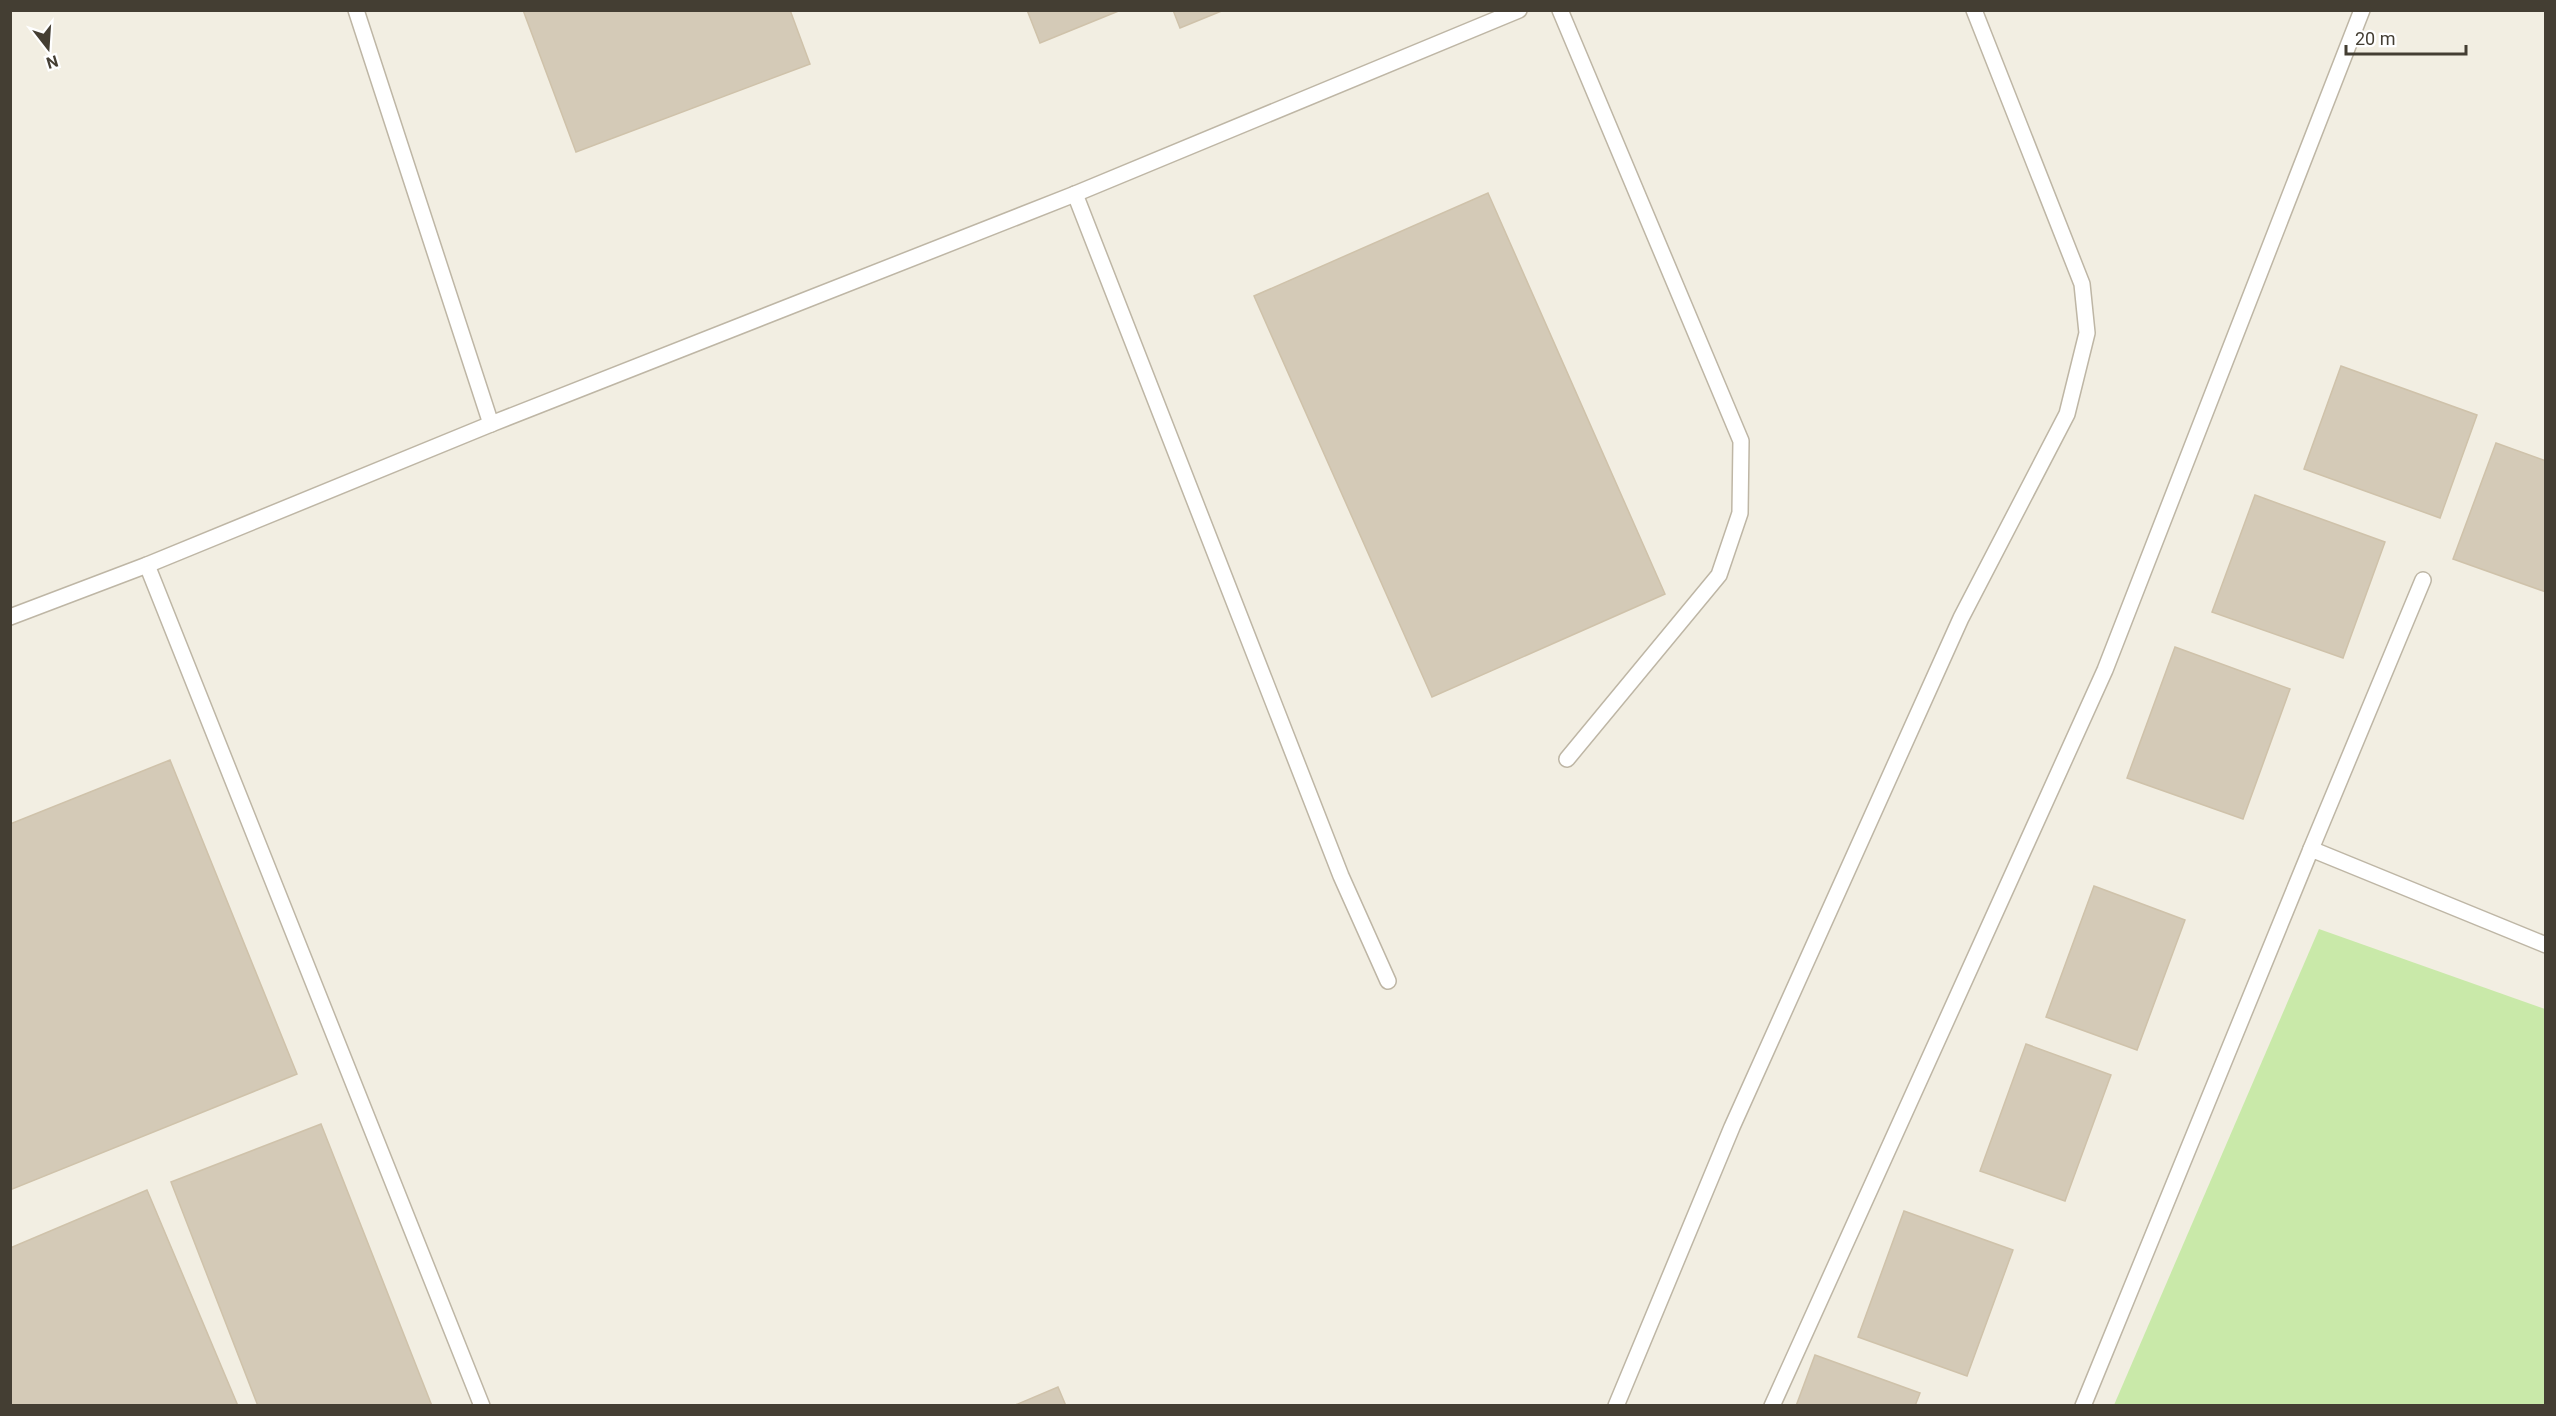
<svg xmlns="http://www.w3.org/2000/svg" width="2556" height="1416" font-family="Roboto,sans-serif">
<rect width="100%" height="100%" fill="#f2eee2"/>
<polygon fill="#c9e9a9" points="2319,929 2545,1009 2545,1405 2114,1405"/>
<g fill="#d4cab7" stroke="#cfc2aa" stroke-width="1.5">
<polygon points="523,10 790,10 810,64 576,152"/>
<polygon points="1027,10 1121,10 1040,43"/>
<polygon points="1173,10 1224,10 1180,28"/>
<polygon points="1488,193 1665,594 1432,697 1254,296"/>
<polygon points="2341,366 2477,415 2440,518 2304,469"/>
<polygon points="2496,443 2546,461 2546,592 2453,559"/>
<polygon points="2255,495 2385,542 2343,658 2212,612"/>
<polygon points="2175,647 2290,689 2243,819 2127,778"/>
<polygon points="170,760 297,1074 10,1190 10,824"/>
<polygon points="2094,886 2185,920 2137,1050 2046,1017"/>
<polygon points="2026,1044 2111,1075 2065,1201 1980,1171"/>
<polygon points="321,1124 432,1406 258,1406 171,1182"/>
<polygon points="147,1190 238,1406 10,1406 10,1248"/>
<polygon points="1904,1211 2013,1250 1967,1376 1858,1337"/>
<polygon points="1815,1355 1920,1393 1915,1406 1796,1406"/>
<polygon points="1058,1387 1066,1406 1013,1406"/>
</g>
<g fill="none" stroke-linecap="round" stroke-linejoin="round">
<g stroke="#beb6a5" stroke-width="18">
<g id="lane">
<polyline points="356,10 491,424"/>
<polyline points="1560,10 1741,441 1740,513 1719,575 1567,759"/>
<polyline points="1075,194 1341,876 1388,981"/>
<polyline points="147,565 482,1406"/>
<polyline points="10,617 147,565 491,424 1075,194 1519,10"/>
<polyline points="2311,849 2423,580"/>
<polyline points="1616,1406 1732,1127 1961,618 2067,414 2087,333 2082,284 1974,10"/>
<polyline points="1772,1406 2105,670 2362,10"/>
<polyline points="2083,1406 2311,849 2546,945"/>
</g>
</g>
<use href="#lane" stroke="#fff" stroke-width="15"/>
</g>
<rect width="2556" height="1416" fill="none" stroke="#443e33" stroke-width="24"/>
<g transform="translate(48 48) rotate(163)" stroke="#ffffff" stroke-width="4.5" paint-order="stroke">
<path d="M0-4.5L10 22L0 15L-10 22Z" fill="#443e33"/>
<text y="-9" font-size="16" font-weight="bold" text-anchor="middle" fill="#443e33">N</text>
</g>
<path d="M2346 45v9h120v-9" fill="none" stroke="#443e33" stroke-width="3"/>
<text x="2355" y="45" font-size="18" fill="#443e33" stroke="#ffffff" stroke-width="4.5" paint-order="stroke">20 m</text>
</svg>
